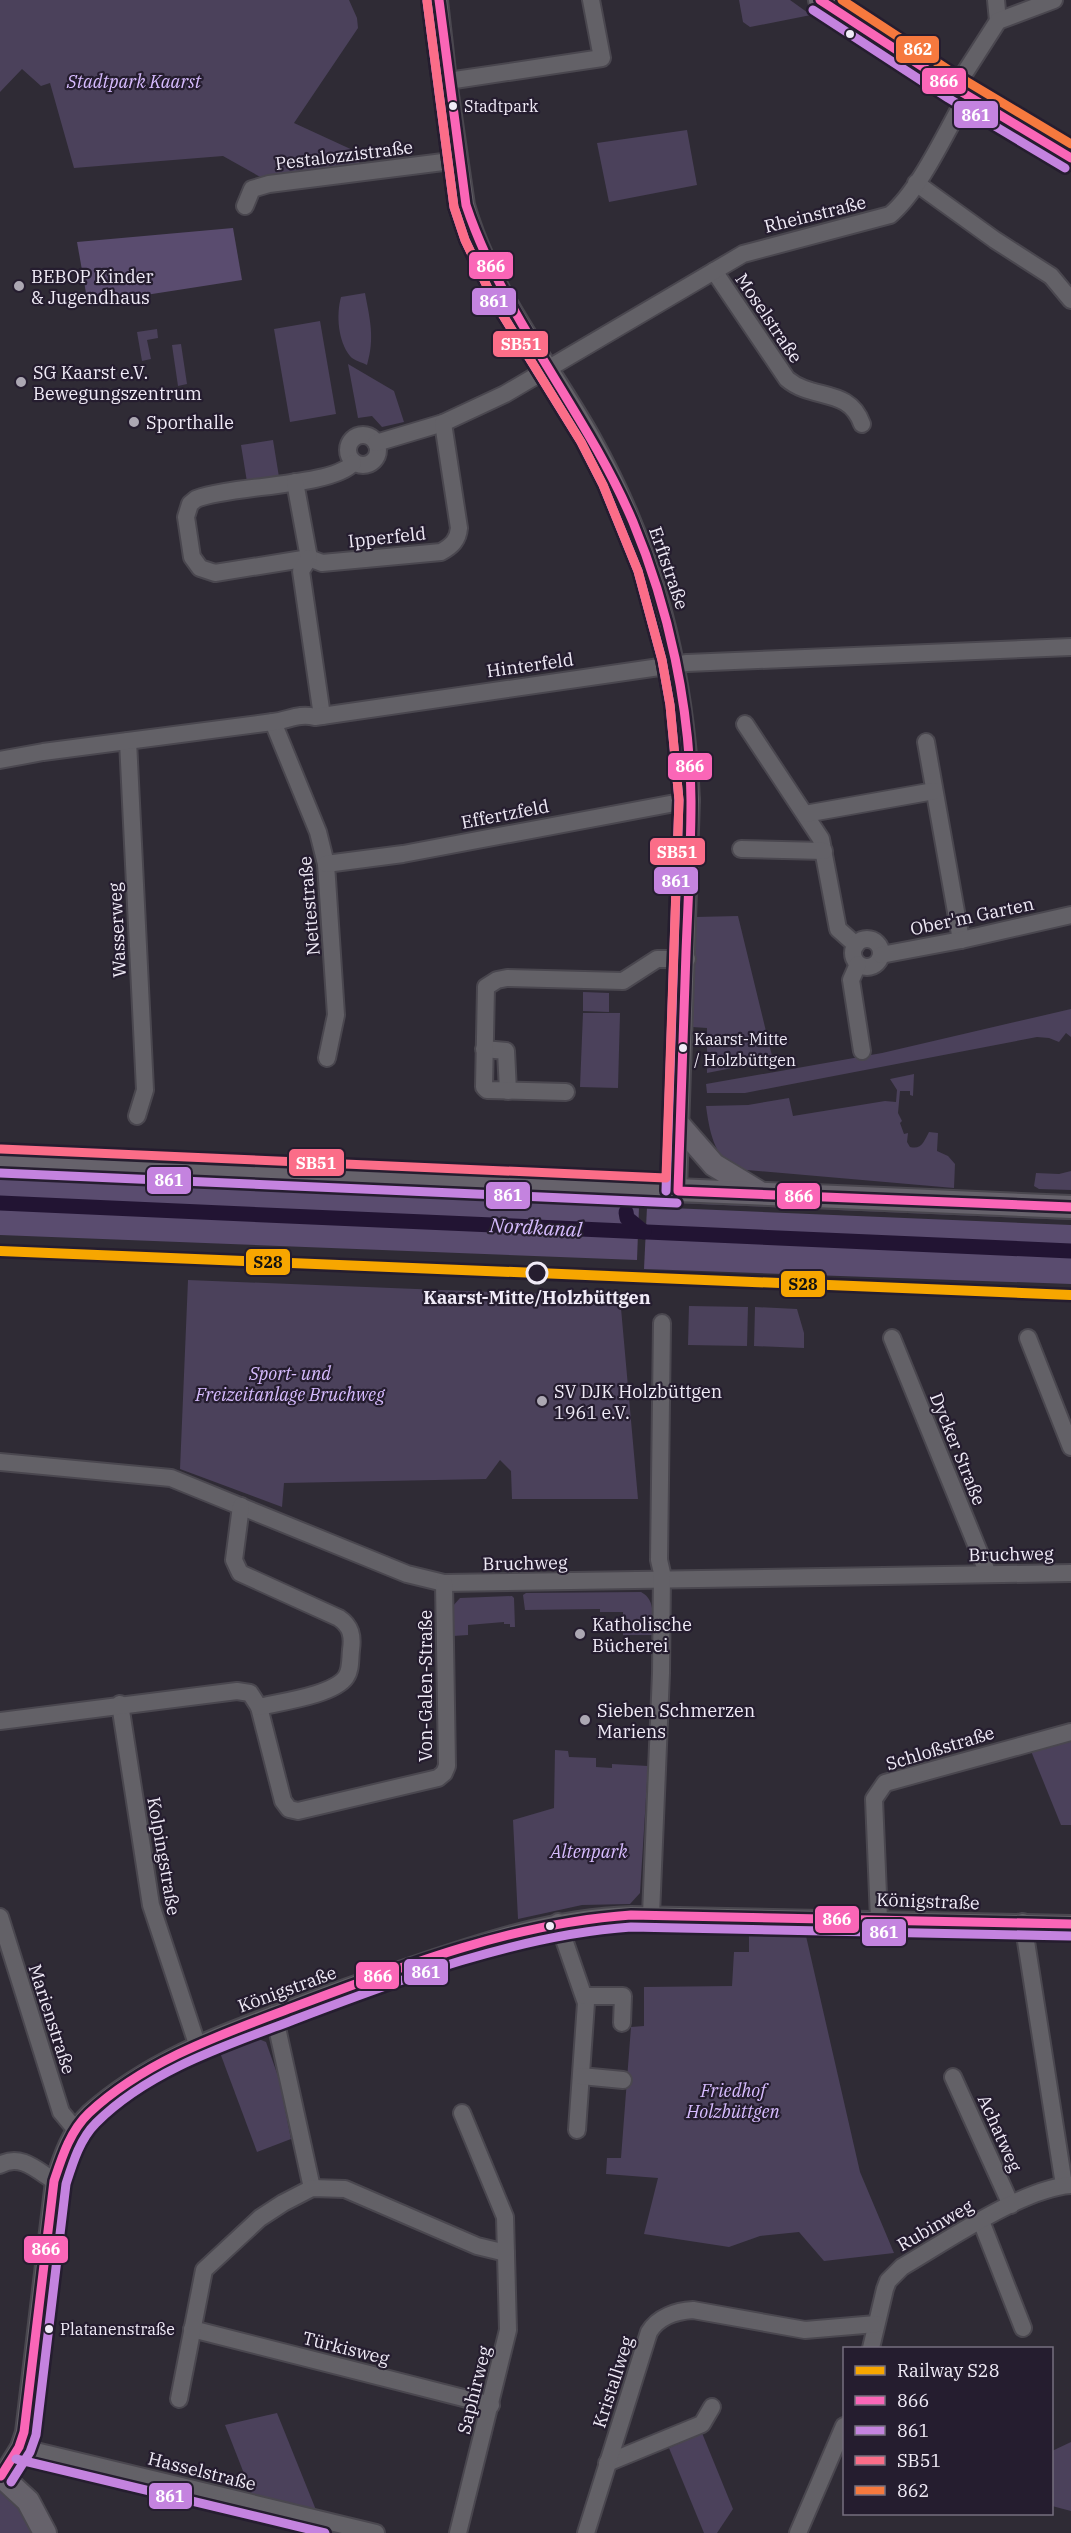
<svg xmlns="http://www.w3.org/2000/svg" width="1071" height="2533" font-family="'IBM Plex Serif',serif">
<rect width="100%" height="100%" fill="#2f2b35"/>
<g fill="#4b415b">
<polygon points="0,0 349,0 357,18 358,28 294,123 357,152 360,165 262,178 223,156 74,168 50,83 41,86 22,69 0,92"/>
<polygon points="739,0 790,0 811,15 750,27 743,22"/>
<polygon points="687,130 697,185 609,202 597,143"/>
<path d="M365,293C370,320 375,338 367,365C362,362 354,361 350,356C338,341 336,315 341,297Z"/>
<polygon points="320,321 336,414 290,422 274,329"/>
<polygon points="157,329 158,338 147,340 151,359 142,361 137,332"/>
<polygon points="181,344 187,384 178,386 172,345"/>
<polygon points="348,364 394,391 404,422 382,427 372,416 358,418"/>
<polygon points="273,440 279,477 247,482 241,445"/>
<polygon points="738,916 773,1060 707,1073 707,1028 692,1027 696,917"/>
<polygon points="583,992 609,993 609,1012 583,1011"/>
<polygon points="1071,1009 1071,1037 1066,1033 1059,1042 1049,1038 1037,1037 745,1093 707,1093 706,1084 882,1053"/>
<polygon points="583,1013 620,1013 618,1088 580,1087"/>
<path d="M914,1074L913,1096L910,1095V1091H900L898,1113L902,1121L900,1123L904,1134L908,1133L907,1142L910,1147C922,1150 924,1141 929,1132L938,1133L937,1151L948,1156L955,1164L954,1188L735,1169C714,1157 709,1129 706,1106L748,1105L789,1098L793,1116L885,1101L896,1102L897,1090L890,1079Z"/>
<polygon points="0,1169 638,1198 637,1201 0,1173"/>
<polygon points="1071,1171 1071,1190 1039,1189 1034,1186 1036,1173 1059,1174"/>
<polygon points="649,1199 1071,1217 1071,1220 650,1202"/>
<polygon points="188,1280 620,1297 638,1499 512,1499 511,1471 500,1460 486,1479 284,1483 282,1507 180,1469"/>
<polygon points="689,1306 748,1307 747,1346 688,1345"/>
<polygon points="755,1307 797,1309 804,1333 804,1348 754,1346"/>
<path d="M641,1592C657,1600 652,1620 652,1635H623V1612H600V1609L525,1610L523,1595L526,1593Z"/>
<polygon points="512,1596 514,1598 515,1627 510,1627 510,1624 504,1624 504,1622 468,1625 468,1635 453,1636 452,1607 460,1598"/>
<polygon points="1071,1739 1071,1825 1061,1825 1031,1751"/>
<polygon points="555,1750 568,1751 569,1757 596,1758 596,1767 612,1768 612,1764 648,1766 640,1893 630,1904 582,1905 518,1919 513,1820 554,1808"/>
<polygon points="749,1936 806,1936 860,2172 894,2253 824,2261 799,2232 760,2236 729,2247 644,2234 658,2178 606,2174 607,2158 621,2158 631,2027 644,2026 644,1987 732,1986 734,1952 749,1952"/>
<polygon points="254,2037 266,2042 279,2079 291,2139 257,2152 219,2050"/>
<polygon points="277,2413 316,2510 252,2494 225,2425"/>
<polygon points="702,2433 733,2509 717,2533 704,2533 669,2448"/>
<polygon points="1071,2442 1071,2511 1052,2506 1052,2451"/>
<polygon points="0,2485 16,2501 36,2533 0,2533"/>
</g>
<g fill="#5a4c6f">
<polygon points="233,228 242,280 88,304 77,242"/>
<polygon points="0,1178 639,1207 637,1260 0,1235"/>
<polygon points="647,1207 1071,1225 1071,1284 644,1269"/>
</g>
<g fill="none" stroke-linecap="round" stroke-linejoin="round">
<g stroke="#221433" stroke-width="15">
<polyline points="0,1203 1071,1251"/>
<polyline points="626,1212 627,1218 644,1232"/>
</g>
<g stroke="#4a474f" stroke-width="20">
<g id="street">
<path d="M439,0L448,81L466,205C490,290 548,360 591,436C656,552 685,668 691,800L678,1191"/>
<polyline points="996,0 998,21"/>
<polyline points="448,81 602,58 591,0"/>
<polyline points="955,88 998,21 1054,0"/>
<polyline points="916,183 995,240 1051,276 1071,300"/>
<polyline points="245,206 252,189 269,184 459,160"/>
<path d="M714,271L787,379C813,401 849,387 862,424"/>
<circle cx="363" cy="450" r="15"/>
<path d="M376,443L443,423L505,394L743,254L890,215C920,190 947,130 967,95"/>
<path d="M353,463C332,487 230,485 196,499L190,504L186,517L192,557L200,568L215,573L309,558L322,563L441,552C452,546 458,540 459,528L443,423"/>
<polyline points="295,482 309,558"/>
<polyline points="309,558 301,571 322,716"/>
<polyline points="273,722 318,832 326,864 336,1015 327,1058"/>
<polyline points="745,724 821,839 838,929 856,945"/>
<polyline points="128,741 145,1090 137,1116"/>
<polyline points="926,742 961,940"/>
<path d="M0,760L43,752L273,722C289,720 299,713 315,717L687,663L1071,647"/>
<polyline points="805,814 934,791"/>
<polyline points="741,849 824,851"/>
<polyline points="326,864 403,854 691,800"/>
<circle cx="867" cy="953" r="14"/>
<polyline points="881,955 961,940 1071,915"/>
<polyline points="858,964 851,980 862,1051"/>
<polyline points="484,1049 506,1051 508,1091"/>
<polyline points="566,1092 487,1090 484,1087 486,987 497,980 507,978 623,981 657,959 687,959"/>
<polyline points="892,1338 988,1574"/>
<polyline points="1028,1338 1071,1447"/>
<polyline points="0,1462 171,1478 407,1574 444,1583 1071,1573"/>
<polyline points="120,1704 151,1905 197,2044"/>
<polyline points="259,1707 283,1801 289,1809 298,1811 438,1778 444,1773 447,1766 444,1583"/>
<path d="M0,1721L237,1691L250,1693L259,1707C280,1702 334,1695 346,1677C351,1670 350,1659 351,1650C353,1636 351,1626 339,1618L240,1573L234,1560L241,1506"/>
<polyline points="651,1915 661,1673 662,1573 659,1560 662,1323"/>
<polyline points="0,1917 61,2112 75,2129"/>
<polyline points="879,1919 874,1799 885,1783 1071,1732"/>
<polyline points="558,1922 586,2003 577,2130"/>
<polyline points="1023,1922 1064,2185"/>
<polyline points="585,1996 623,1996 622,2023"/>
<polyline points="274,2014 312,2188"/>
<polyline points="581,2076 623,2080"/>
<polyline points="953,2077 1011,2205"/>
<path d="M0,2165C20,2153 37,2170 54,2181"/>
<polyline points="981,2221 1023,2328"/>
<polyline points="192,2329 491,2405"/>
<path d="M871,2348L885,2289L888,2281L902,2267C945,2242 1023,2188 1071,2185"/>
<polyline points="179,2399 204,2270 260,2218 283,2203 312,2188 345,2189 477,2246 506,2253"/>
<polyline points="19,2447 376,2533"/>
<polyline points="607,2463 702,2424 712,2407"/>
<path d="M1,2476L19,2447L24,2432L54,2181C62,2156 70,2131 89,2113C145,2063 216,2035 286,2010C324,1995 362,1981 402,1969C479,1943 549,1918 631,1915L1071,1924"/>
<polyline points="458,2533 508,2330 505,2217 462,2113"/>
<path d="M586,2533L649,2332C658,2317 676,2311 693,2310L805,2330L876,2324"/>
<polyline points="798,2533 844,2426"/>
</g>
</g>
<g stroke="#4a474f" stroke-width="26">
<g id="secondary">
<polyline points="820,0 955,88 1071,158"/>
<polyline points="680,1126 714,1165 757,1191"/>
<polyline points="0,1161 1071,1207"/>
<polyline points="0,2475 28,2501 45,2533"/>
</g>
</g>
<use href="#street" stroke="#636167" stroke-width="16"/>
<use href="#secondary" stroke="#66626b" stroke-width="22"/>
<g stroke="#251d2f" stroke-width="14">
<g id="bus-1">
<path d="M439,0L466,205C504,319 586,411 633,522C669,608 690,707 691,801C691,851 688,902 686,952C683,1031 681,1111 678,1191L1071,1207"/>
<polyline points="820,0 955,88 1071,158"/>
<path d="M1,2476L19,2447L24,2432L54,2181C62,2157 70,2131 89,2113C144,2062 217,2036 286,2010C397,1968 512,1923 631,1915L1071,1924"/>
</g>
</g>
<g stroke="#251d2f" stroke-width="14">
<g id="bus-2">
<polyline points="427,1 454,207 465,240 494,301 581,442 603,485 638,571 662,660 670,705 679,800 666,1191"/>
<polyline points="813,10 948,98 1065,168"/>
<polyline points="0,1173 677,1203"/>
<polyline points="16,2459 325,2533"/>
<path d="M11,2482L30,2452L36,2435L66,2184C73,2162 80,2139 96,2123C148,2071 224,2046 291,2021C399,1980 516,1935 631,1927L1071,1936"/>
</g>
</g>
<g stroke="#251d2f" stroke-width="14">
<polyline id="bus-3" points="1,1149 666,1178 679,800 670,705 662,660 638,571 603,485 581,442 494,301 465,240 454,207 427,1"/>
</g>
<g stroke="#251d2f" stroke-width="14">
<polyline id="bus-4" points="842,0 961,78 1071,144"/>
</g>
<use href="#bus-1" stroke="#fa66b7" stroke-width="9"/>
<use href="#bus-2" stroke="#c483df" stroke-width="9"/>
<use href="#bus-3" stroke="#fb6d88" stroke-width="9"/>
<use href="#bus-4" stroke="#f6793e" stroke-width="9"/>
<g stroke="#251d2f" stroke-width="15">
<polyline id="rail-1" points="0,1251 1071,1295"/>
</g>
<use href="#rail-1" stroke="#f7a600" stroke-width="10"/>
</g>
<g fill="#f0ebf7" stroke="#251d2f" stroke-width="2">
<circle cx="850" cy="34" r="5"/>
<circle cx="453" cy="106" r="5"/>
<circle cx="683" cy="1048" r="5"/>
<circle cx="550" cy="1926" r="5"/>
<circle cx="49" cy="2329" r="5"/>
</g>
<g fill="#aca8b3" stroke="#251d2f" stroke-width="2">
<circle cx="19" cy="286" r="6"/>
<circle cx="21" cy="382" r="6"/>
<circle cx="134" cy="422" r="6"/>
<circle cx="542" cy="1401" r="6"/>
<circle cx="580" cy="1634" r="6"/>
<circle cx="585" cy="1720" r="6"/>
</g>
<circle fill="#251d2f" stroke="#f0ebf7" stroke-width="3" cx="537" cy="1273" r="10"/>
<g text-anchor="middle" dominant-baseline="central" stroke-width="4.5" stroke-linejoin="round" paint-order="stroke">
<g font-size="16" fill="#f0ebf7" stroke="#251d2f" text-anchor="start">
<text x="464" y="106">Stadtpark</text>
<text x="694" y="1039">Kaarst-Mitte<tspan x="694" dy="21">/ Holzbüttgen</tspan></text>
<text x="60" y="2329">Platanenstraße</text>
</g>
<g font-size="18" font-style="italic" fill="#d7bcff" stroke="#251d2f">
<text x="134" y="81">Stadtpark Kaarst</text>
<text x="290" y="1373">Sport- und<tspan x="290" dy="21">Freizeitanlage Bruchweg</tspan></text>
<text x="589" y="1851">Altenpark</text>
<text x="733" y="2090">Friedhof<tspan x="733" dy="21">Holzbüttgen</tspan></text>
</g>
<g font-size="18" fill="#f0ebf7" stroke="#251d2f">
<text transform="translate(344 155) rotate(-7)">Pestalozzistraße</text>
<text transform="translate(815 214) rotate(-14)">Rheinstraße</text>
<text transform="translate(769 318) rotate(56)">Moselstraße</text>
<text transform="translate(387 537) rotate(-6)">Ipperfeld</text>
<text transform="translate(669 568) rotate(71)">Erftstraße</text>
<text transform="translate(530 665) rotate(-8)">Hinterfeld</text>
<text transform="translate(505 814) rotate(-11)">Effertzfeld</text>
<text transform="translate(309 906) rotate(-95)">Nettestraße</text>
<text transform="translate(972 916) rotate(-12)">Ober'm Garten</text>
<text transform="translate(117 930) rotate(-93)">Wasserweg</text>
<text transform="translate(958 1449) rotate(68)">Dycker Straße</text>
<text transform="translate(1011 1554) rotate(-1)">Bruchweg</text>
<text transform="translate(525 1563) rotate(-1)">Bruchweg</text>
<text transform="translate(425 1686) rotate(-90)">Von-Galen-Straße</text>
<text transform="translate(940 1748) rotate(-17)">Schloßstraße</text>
<text transform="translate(164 1856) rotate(80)">Kolpingstraße</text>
<text transform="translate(928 1901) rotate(2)">Königstraße</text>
<text transform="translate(287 1989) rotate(-20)">Königstraße</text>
<text transform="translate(52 2019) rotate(72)">Marienstraße</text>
<text transform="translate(1000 2133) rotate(66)">Achatweg</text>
<text transform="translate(935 2225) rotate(-30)">Rubinweg</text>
<text transform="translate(346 2348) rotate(14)">Türkisweg</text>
<text transform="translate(613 2382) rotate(-72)">Kristallweg</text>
<text transform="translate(474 2390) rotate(-76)">Saphirweg</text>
<text transform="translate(202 2471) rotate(14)">Hasselstraße</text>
</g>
<g font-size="18" fill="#f0ebf7" stroke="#251d2f" text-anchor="start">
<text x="31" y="276">BEBOP Kinder<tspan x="31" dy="21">&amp; Jugendhaus</tspan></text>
<text x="33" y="372">SG Kaarst e.V.<tspan x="33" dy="21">Bewegungszentrum</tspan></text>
<text x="146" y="422">Sporthalle</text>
<text x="554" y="1391">SV DJK Holzbüttgen<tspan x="554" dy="21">1961 e.V.</tspan></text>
<text x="592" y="1624">Katholische<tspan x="592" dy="21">Bücherei</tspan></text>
<text x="597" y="1710">Sieben Schmerzen<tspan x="597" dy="21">Mariens</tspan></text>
</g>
<g font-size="18" font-weight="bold" fill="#f0ebf7" stroke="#251d2f">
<text x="537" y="1297">Kaarst-Mitte/Holzbüttgen</text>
</g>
<g font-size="20" font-style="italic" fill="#d5bbfd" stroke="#251d2f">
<text transform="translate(536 1227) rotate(3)">Nordkanal</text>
</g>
</g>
<g stroke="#251d2f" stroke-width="2">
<rect x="895" y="35" width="45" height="29" rx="6" fill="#f6793e"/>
<rect x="921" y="67" width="46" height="28" rx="6" fill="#fa66b7"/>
<rect x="953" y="100" width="46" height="29" rx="6" fill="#c483df"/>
<rect x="468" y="251" width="46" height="29" rx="6" fill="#fa66b7"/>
<rect x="471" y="287" width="46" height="29" rx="6" fill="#c483df"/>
<rect x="492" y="330" width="57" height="28" rx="6" fill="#fb6d88"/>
<rect x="667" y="752" width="46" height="29" rx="6" fill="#fa66b7"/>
<rect x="649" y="837" width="57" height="29" rx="6" fill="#fb6d88"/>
<rect x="653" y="866" width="46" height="29" rx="6" fill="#c483df"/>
<rect x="288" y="1148" width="57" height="29" rx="6" fill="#fb6d88"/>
<rect x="146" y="1166" width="46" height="29" rx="6" fill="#c483df"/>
<rect x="485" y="1181" width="46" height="29" rx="6" fill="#c483df"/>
<rect x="776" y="1182" width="45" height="28" rx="6" fill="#fa66b7"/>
<rect x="245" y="1248" width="46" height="28" rx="6" fill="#f7a600"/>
<rect x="780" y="1270" width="46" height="28" rx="6" fill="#f7a600"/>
<rect x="814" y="1905" width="46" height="29" rx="6" fill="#fa66b7"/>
<rect x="861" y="1918" width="46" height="29" rx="6" fill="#c483df"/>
<rect x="403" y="1958" width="46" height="28" rx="6" fill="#c483df"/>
<rect x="355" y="1961" width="45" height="29" rx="6" fill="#fa66b7"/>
<rect x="23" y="2235" width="46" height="29" rx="6" fill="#fa66b7"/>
<rect x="148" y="2482" width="45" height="28" rx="6" fill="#c483df"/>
</g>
<g font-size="16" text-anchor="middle" font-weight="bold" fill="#fff">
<text x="918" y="55">862</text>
<text x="944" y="87">866</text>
<text x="976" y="121">861</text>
<text x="491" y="272">866</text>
<text x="494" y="307">861</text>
<text x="521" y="350">SB51</text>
<text x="690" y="772">866</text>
<text x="677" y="858">SB51</text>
<text x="676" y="887">861</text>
<text x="316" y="1169">SB51</text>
<text x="169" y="1186">861</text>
<text x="508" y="1201">861</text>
<text x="799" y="1202">866</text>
<text x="837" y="1925">866</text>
<text x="884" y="1938">861</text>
<text x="426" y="1978">861</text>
<text x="378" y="1982">866</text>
<text x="46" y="2255">866</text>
<text x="170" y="2502">861</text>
</g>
<g font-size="16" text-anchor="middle" font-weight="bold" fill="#111">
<text x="268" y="1268">S28</text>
<text x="803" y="1290">S28</text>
</g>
<rect x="843" y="2347" width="210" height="168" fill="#251d2f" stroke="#766f7f" stroke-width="1.5"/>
<rect x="855" y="2366" width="30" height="9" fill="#f7a600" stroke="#766f7f" stroke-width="1.5"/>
<text x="897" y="2377" font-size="18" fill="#f0ebf7">Railway S28</text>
<rect x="855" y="2396" width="30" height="9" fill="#fa66b7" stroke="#766f7f" stroke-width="1.5"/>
<text x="897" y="2407" font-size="18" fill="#f0ebf7">866</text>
<rect x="855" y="2426" width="30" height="9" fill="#c483df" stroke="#766f7f" stroke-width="1.5"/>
<text x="897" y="2437" font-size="18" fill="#f0ebf7">861</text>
<rect x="855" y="2456" width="30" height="9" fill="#fb6d88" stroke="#766f7f" stroke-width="1.5"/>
<text x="897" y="2467" font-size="18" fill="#f0ebf7">SB51</text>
<rect x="855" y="2486" width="30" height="9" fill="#f6793e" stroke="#766f7f" stroke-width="1.5"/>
<text x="897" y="2497" font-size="18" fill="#f0ebf7">862</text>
</svg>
